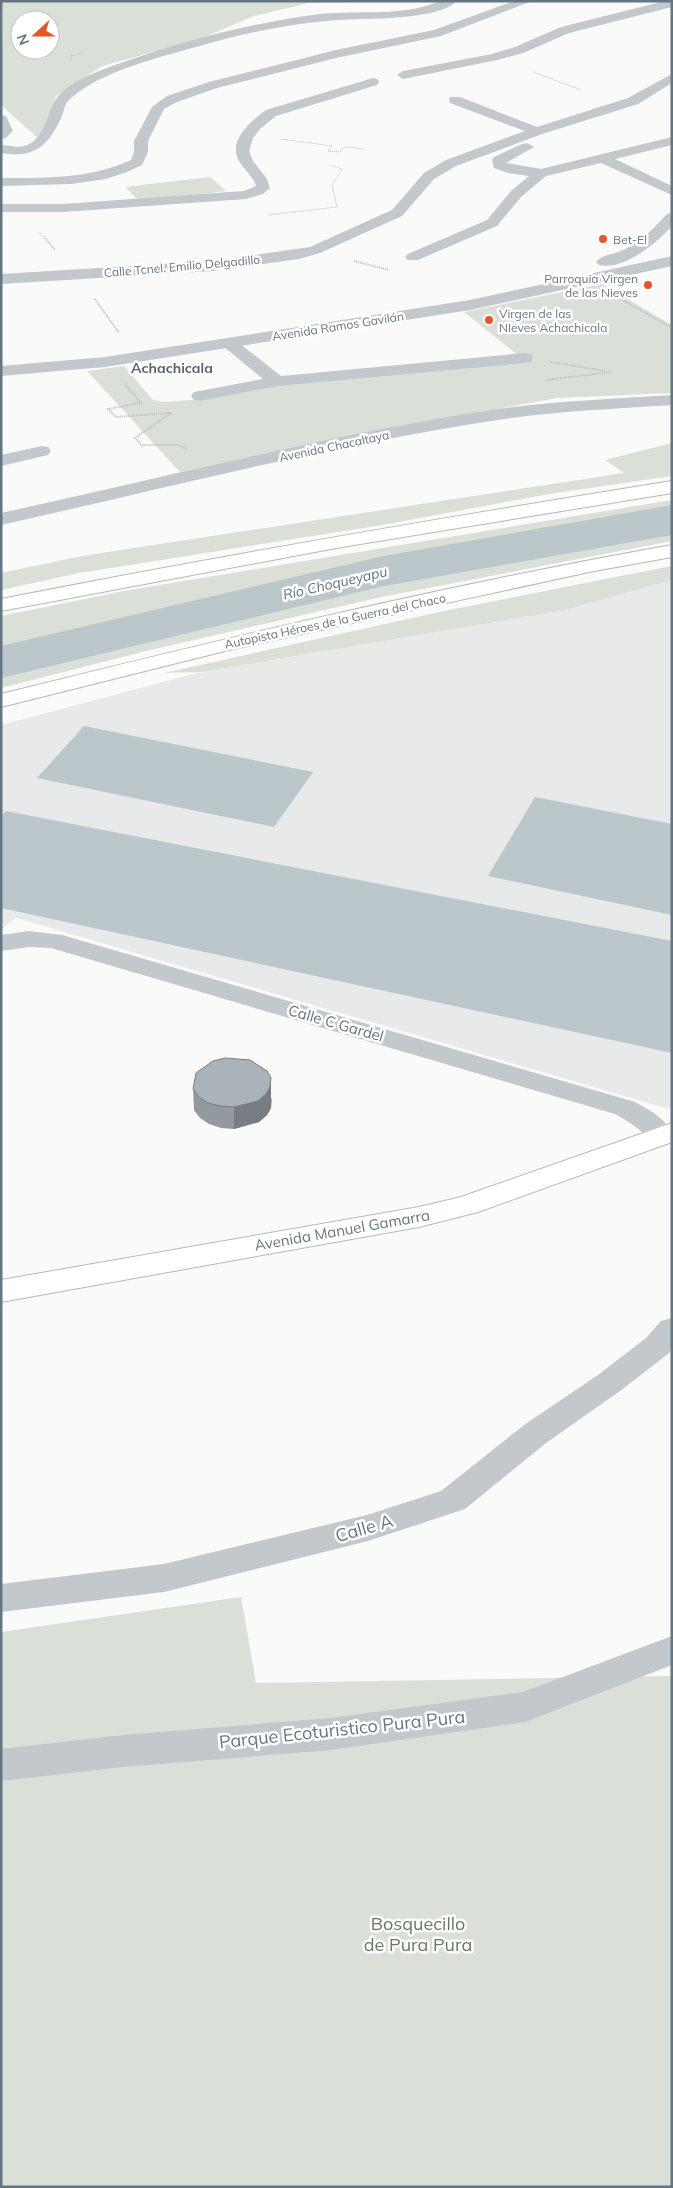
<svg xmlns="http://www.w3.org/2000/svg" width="673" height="2188" font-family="Mulish,sans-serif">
<rect width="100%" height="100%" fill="#fafaf8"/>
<polygon fill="#e8e9e9" points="672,580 672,1110 16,918 1,930 1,725 193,674 565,610"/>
<g fill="#dadfd7" fill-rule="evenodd">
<path d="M1,1H401L309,3L254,16L200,39L102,66L56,96L41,141L1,105L3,14ZM20,20H50V50H20Z"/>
<polygon points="210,177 226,191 140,202 125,187"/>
<polygon points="602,284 672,325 672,393 557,398 307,444 180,472 87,371 124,366 153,400 163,402 203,399 277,385 524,360 464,312"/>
<polygon points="672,443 672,476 549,494 388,524 79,573 1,590 1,573 82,556 624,473 605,460"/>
<polygon points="672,500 672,511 373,564 1,652 1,616 124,591"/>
<polygon points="672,530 672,541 381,597 142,652 1,688 1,673 388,580"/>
<polygon points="672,566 672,580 565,610 203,672 164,673 444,611"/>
<polygon points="241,1597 256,1683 672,1676 672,2187 1,2187 1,1632"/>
</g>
<g fill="#bbc7cb">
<polygon points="84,726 313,772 274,827 37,778"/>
<polygon points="535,797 672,824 672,915 488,876"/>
<polygon points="6,811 672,941 672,1053 1,908 1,817"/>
</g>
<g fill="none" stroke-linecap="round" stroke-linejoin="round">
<polygon fill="#bbc7cb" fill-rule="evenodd" points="672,505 672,535 384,586 1,678 1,646 384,556"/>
<g stroke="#b3babf" stroke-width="2">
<polygon id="secondary" points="672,1123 672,1142 478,1212 419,1227 1,1302 1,1280 419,1207 461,1197"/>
</g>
<g stroke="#b4b9bd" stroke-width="2">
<g id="motorway">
<path d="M672,481V493L336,548L1,611V599C224,555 448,517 672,481Z"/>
<path d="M672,545V557L594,571L229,650L1,707V694C223,639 446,585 672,545Z"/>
</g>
</g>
<g stroke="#bbbfc2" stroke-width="1" stroke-dasharray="1 1" stroke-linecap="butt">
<polyline points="1,51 6,45"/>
<polyline points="71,60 72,55 85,53"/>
<polyline points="533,72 581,90"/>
<polyline points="281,139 332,146 328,151 340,152 344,147 365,149"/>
<polyline points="269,215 337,207 332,185 342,169 331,165"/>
<polyline points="39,232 46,239"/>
</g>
<g stroke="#bbbfc2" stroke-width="2" stroke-dasharray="1 1" stroke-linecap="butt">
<polyline points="45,238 55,250"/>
<polyline points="354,261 389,270"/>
<polyline points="619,298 672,328"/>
<polyline points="95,299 119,333"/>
<polyline points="551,362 606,371"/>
<polyline points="546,380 612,372"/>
<polyline points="125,384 141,403 108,409 116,417 171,413 135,438 142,445 178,445 187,449"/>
</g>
<polygon fill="#c3c8cc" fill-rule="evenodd" points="229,338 235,340 281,376 525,353 531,354 533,358 531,362 525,363 277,386 200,401 194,400 191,396 194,392 263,379 223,346 221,343 223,340"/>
<g fill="#c3c8cc" fill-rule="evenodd">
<path d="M440,1H457C437,21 366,18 338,20C325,21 313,22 300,24C265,29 230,37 196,47C157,58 101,71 70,99C65,103 64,110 62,116C49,145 35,159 1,153V145C9,145 16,148 24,146C47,140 46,109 60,94C75,79 101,70 121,63C185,40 252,23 320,14C360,10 403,17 440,1Z"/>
<path d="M514,1H532L441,36L336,58L217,88L177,102L164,109L148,141V152L142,165L127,172L106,179L71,184L1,186V178C46,178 90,179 131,160L134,152V141L152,107L167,96L209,82L336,50L434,30Z"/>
<polygon points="665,1 672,1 672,7 569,33 523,53 497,60 403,79 397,75 403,71 492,54 515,47 561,27"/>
<polygon points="672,74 672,83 638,104 542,134 456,166 434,179 402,216 320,253 299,259 212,271 1,284 1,274 212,261 310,247 392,210 424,173 446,160 525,131 450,103 449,100 450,97 460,97 537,127 628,98"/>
<path d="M373,78L377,79L379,82L377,85L276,116L260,129L253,138L249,151L253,161L267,179L270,188L263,194L246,199L63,212H1V204H63L244,191L256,186L255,183C251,175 244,169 239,161C227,140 252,121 266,110Z"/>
<polygon points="1,115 6,116 13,131 6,138 1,139"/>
<polygon points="672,137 672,145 615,159 672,186 672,195 601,163 546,176 521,197 497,226 418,260 408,260 405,257 408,254 487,220 511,191 529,176 508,173 494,168 492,160 494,157 522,144 527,143 534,147 506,163 541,169"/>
<path d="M672,213V226C657,243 623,271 599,265L596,262C601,255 614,254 621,251C640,243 653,229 667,214Z"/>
<polygon points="672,256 672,266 470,310 105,367 1,376 1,366 105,357 470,300"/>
<polygon points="42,446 48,447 51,451 48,455 1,466 1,455"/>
<path d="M29,931L62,935L635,1102C651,1111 672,1121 672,1141C654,1151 648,1136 636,1127C629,1122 622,1118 615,1114L51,948L29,947L1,951V935Z"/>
<polygon points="672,1318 672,1350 668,1354 620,1391 546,1443 465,1509 368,1541 164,1592 1,1612 1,1584 164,1564 367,1515 441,1491 524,1425 598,1375 646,1338 661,1321"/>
<polygon points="672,1636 672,1665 525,1722 331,1750 123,1767 1,1781 1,1749 123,1735 331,1718 523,1692"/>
</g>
<path fill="#c3c8cc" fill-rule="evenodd" d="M672,395V405C614,409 556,411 498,420C331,445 166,488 1,525V513C166,477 331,434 498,409C556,401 614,399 672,395Z"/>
<use href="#secondary" fill="#fff" fill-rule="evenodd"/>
<use href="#motorway" fill="#fff" fill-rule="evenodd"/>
</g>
<polygon fill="#929a9f" points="193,1089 272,1099 271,1108 267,1115 259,1122 234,1129 221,1128 209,1124 200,1118 194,1110"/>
<polygon fill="#777d82" points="271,1078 271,1108 267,1115 259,1122 234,1129 234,1107"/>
<polygon fill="#aab3b9" stroke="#777d82" points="225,1058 250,1060 267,1071 271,1078 270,1087 266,1094 258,1101 234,1107 220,1106 208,1103 199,1097 193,1089 196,1073 213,1061"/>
<g fill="#e4572e" stroke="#fff" stroke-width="2">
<circle cx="603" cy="239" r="5"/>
<circle cx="648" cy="285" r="5"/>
<circle cx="489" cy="320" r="5"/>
</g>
<g text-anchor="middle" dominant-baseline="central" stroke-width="5" stroke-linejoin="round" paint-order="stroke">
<g font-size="12" fill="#657683" stroke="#fff" text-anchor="start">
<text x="613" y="239">Bet-El</text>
<text x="638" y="278" text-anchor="end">Parroquia Virgen<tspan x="638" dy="14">de las Nieves</tspan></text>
<text x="499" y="313">Virgen de las<tspan x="499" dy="14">NIeves Achachicala</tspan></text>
</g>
<g font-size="12" fill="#657683" stroke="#fff">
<text transform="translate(182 266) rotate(-5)">Calle Tcnel. Emilio Delgadillo</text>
<text transform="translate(338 326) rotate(-9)">Avenida Ramos Gavilán</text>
<text transform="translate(334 446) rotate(-12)">Avenida Chacaltaya</text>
<text transform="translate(335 621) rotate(-12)">Autopista Héroes de la Guerra del Chaco</text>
</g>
<g font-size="14" font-weight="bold" fill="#57646e" stroke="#fff">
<text x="172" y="368">Achachicala</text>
</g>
<g font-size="14" font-style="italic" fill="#60757c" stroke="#fff">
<text transform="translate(335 583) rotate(-13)">Río Choqueyapu</text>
</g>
<g font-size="15" fill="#657683" stroke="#fff">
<text transform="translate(336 1023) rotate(16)">Calle C Gardel</text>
<text transform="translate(342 1230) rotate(-10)">Avenida Manuel Gamarra</text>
</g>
<g font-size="18" fill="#657683" stroke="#fff">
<text transform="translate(364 1528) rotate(-16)">Calle A</text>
<text transform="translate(342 1729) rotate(-6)">Parque Ecoturistico Pura Pura</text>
</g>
<g font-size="18" fill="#687a64" stroke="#fff">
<text x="418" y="1923">Bosquecillo<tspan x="418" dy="21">de Pura Pura</tspan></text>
</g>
</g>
<rect width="673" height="2188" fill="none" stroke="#657683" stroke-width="5"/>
<g transform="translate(35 35) rotate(249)"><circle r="24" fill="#ffffff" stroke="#c1c8cd"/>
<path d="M0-4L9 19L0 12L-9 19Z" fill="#e4572e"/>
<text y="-8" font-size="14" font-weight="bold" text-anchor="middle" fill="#657683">N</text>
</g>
</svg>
